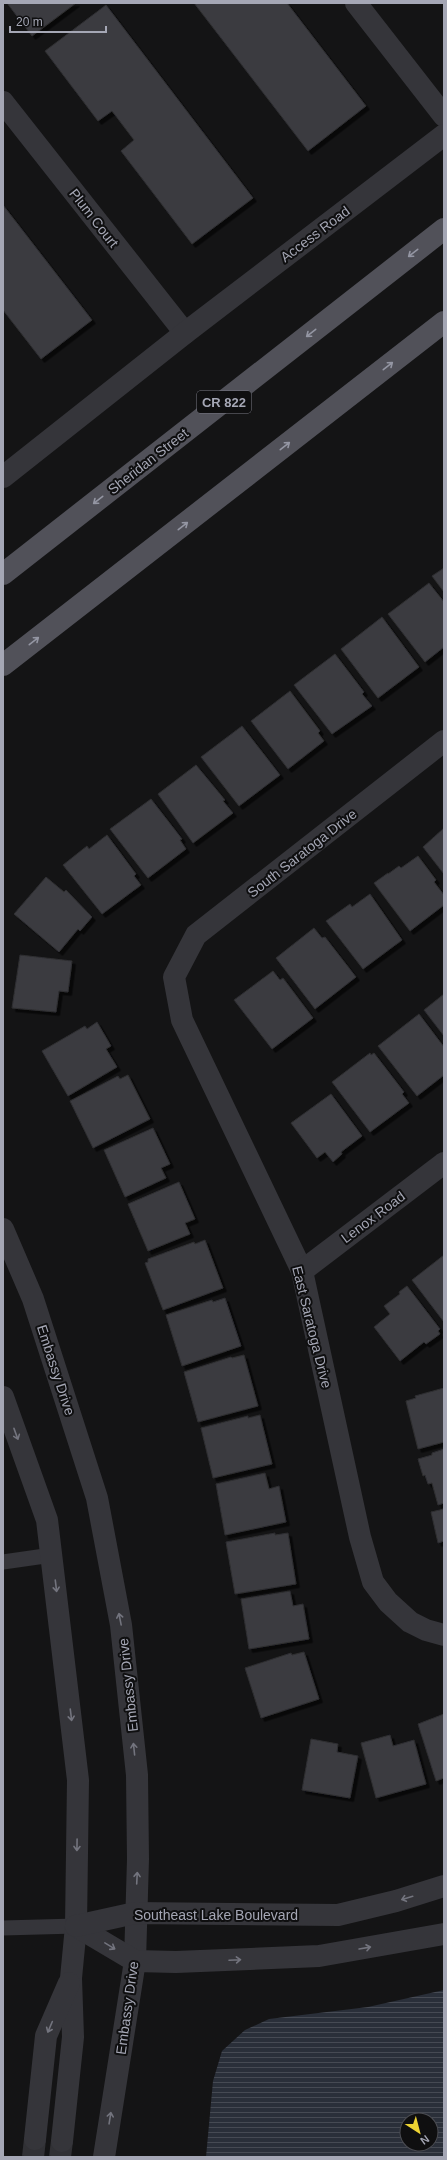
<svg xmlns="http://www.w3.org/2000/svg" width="447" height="2160" font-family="Arial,sans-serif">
<defs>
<pattern id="water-rules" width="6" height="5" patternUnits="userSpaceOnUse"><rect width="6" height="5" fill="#2a2f39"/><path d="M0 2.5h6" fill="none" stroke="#464a53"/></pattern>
<filter id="shadow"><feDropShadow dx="3.5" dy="3.5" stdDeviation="0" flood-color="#0009"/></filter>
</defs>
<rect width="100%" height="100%" fill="#141415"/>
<path fill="url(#water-rules)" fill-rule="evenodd" d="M444,1990V2157H206L213,2081L222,2051L245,2030L269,2019L368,2007ZM407,2120H431V2144H407Z"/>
<g fill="#3b3b3f" stroke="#2e2e31" filter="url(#shadow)">
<polygon points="7,3 76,3 32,36"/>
<polygon points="194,3 287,3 366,106 308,151"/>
<polygon points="106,5 253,198 192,244 121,151 134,140 112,111 98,121 45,51"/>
<polygon points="3,205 92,320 41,359 3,310"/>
<polygon points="444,568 444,592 432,576"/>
<polygon points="429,583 444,602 444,647 425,662 388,614"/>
<polygon points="382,617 419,667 378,698 341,649"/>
<polygon points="335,654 364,692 362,694 372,706 332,734 294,685"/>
<polygon points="290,691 320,731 318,733 324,741 288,769 251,721"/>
<polygon points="242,726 280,775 239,806 201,757"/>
<polygon points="196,765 225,800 223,801 233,813 193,843 158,794"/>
<polygon points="151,799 182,839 180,840 186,849 148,878 110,829"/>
<polygon points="444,828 444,874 423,847"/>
<polygon points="107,835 136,874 134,876 141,885 102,914 63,865 87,846 89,849"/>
<polygon points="418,856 436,880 434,882 444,895 444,905 410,931 374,883 388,873 388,874 399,866 401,868"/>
<polygon points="46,877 64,892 66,890 92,917 80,931 78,929 59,952 14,914"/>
<polygon points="370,894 402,940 363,969 326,921 350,904 352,907"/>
<polygon points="314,928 322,938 325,937 356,977 315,1009 276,958"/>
<polygon points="20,955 72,961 68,992 59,991 56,1012 12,1008"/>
<polygon points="273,971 280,980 283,978 313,1018 272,1049 234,1000"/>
<polygon points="444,994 444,1036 424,1010"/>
<polygon points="419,1014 444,1047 444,1075 417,1096 378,1046"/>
<polygon points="97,1022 111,1046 106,1049 117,1067 68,1096 42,1051 85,1026 87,1029"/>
<polygon points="370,1053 371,1055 374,1053 404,1092 402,1094 409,1103 370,1132 332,1082"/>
<polygon points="128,1075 150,1119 93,1148 70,1101 118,1076 120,1079"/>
<polygon points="331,1094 362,1136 341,1152 342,1154 333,1162 325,1152 317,1158 291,1123"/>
<polygon points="153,1128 170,1164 161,1168 166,1178 125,1197 104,1150"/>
<polygon points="179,1182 195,1219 185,1223 190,1234 148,1251 128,1204"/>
<polygon points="205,1240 223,1288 163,1310 145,1263 148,1262 148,1259 194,1242 195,1244"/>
<polygon points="444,1255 444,1322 412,1280"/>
<polygon points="407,1286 440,1329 438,1331 440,1334 426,1344 424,1342 400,1361 374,1327 390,1314 384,1306 400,1294 399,1292"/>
<polygon points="225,1298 241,1346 182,1366 166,1315 212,1300 213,1302"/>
<polygon points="244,1355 258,1406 198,1422 184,1372 231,1357 232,1358"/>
<polygon points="444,1388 444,1442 418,1449 406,1401 416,1398 415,1396"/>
<polygon points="260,1415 272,1464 213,1478 201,1428 248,1416 248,1418"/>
<polygon points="444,1449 444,1503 438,1505 432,1483 428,1484 425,1475 423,1476 418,1459 432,1455 432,1453"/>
<polygon points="265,1473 269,1489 279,1486 286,1522 225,1535 216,1484"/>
<polygon points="444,1509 444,1541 438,1543 431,1512"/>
<polygon points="275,1533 275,1535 288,1533 296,1584 235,1594 226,1542"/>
<polygon points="290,1591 293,1606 303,1604 309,1639 249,1649 241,1599"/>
<polygon points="304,1652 319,1699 261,1718 245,1668 291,1653 292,1655"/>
<polygon points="444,1714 444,1778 436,1781 418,1724"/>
<polygon points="390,1735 393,1746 414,1740 426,1784 376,1798 361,1743"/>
<polygon points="311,1739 338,1744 337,1752 358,1756 350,1798 302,1790"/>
</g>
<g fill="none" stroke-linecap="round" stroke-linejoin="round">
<g stroke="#313135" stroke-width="22" stroke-dasharray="22 11" stroke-linecap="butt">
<polyline points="33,2157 35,2139"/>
<polyline points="60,2157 62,2141"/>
</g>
<g stroke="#35353a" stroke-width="15">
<polyline points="3,1562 52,1555"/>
<polyline points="3,1928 76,1926"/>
</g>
<g stroke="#35353a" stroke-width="22">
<polyline points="356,3 444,116"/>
<polyline points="3,102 185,333"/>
<polyline points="3,477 185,333 444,135"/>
<polyline points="444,741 196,935 174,977 182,1020 302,1271 360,1537 373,1582 388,1602 410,1622 426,1630 444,1635"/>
<polyline points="3,1229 33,1299 97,1498 121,1625 137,1775 138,1859 135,1961 104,2157"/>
<polyline points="302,1271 444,1163"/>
<polyline points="3,1397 47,1520 78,1780 76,1926 71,1978 73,2037 62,2141"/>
<polyline points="76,1926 135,1961 176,1962 319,1956 444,1934"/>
<polyline points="76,1926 135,1913 338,1915 396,1901 444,1886"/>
<polyline points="35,2139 46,2036 69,1983"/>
</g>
<g stroke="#515159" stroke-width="22">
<polyline points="3,574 444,229"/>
<polyline points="3,665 444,322"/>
</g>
</g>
<defs><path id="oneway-shaft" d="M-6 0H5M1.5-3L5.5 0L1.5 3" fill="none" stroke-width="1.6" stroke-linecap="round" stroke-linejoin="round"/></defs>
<g stroke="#9496a3">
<use href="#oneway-shaft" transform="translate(413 253) rotate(142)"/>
<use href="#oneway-shaft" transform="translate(311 333) rotate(142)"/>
<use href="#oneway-shaft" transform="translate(388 366) rotate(-38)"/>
<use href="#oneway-shaft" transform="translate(285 446) rotate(-38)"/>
<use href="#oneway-shaft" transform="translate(98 500) rotate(142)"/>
<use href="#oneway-shaft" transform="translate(183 526) rotate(-38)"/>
<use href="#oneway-shaft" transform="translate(34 641) rotate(-38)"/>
</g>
<g stroke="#73747e">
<use href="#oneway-shaft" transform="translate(16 1434) rotate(70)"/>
<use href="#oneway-shaft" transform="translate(56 1586) rotate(83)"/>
<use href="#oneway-shaft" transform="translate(120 1619) rotate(-101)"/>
<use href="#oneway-shaft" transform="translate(71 1715) rotate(83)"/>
<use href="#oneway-shaft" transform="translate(134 1749) rotate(-96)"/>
<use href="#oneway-shaft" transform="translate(77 1845) rotate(91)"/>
<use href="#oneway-shaft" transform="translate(137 1878) rotate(-87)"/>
<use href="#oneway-shaft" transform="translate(407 1898) rotate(163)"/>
<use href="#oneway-shaft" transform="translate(110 1946) rotate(31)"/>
<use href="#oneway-shaft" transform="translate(365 1948) rotate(-10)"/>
<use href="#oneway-shaft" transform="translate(235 1960) rotate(-3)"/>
<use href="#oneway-shaft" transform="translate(50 2027) rotate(113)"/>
<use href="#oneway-shaft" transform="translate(110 2118) rotate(-81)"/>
</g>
<g text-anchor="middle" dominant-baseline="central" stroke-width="4" stroke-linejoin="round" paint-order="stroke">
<rect fill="#0f0f10" stroke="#787984" stroke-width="1" x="197" y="391" width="54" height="22" rx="3"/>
<g font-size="13" font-weight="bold" fill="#a5a7b5">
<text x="224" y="402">CR 822</text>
</g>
<g font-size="14" fill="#a5a7b5" stroke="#0f0f10">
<text transform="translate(94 218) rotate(52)">Plum Court</text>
<text transform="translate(315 234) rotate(-37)">Access Road</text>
<text transform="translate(148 461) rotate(-38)">Sheridan Street</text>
<text transform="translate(302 853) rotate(-38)">South Saratoga Drive</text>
<text transform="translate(373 1217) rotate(-37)">Lenox Road</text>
<text transform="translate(312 1327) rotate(76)">East Saratoga Drive</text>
<text transform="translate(56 1370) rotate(72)">Embassy Drive</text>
<text transform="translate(128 1685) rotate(-96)">Embassy Drive</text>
<text x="216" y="1915">Southeast Lake Boulevard</text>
<text transform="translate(127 2008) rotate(-82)">Embassy Drive</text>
</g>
</g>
<rect width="447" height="2160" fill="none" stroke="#a5a7b5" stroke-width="8"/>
<g transform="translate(419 2132) rotate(144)"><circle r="19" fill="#0f0f10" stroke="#4b4c52"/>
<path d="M0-3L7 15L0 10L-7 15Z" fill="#eed433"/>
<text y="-6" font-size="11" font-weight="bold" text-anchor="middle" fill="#a5a7b5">N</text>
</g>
<path d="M10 26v6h96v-6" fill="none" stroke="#a5a7b5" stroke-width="2"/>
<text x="16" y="26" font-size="12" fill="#a5a7b5" stroke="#0f0f10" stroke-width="3" paint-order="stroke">20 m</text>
</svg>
